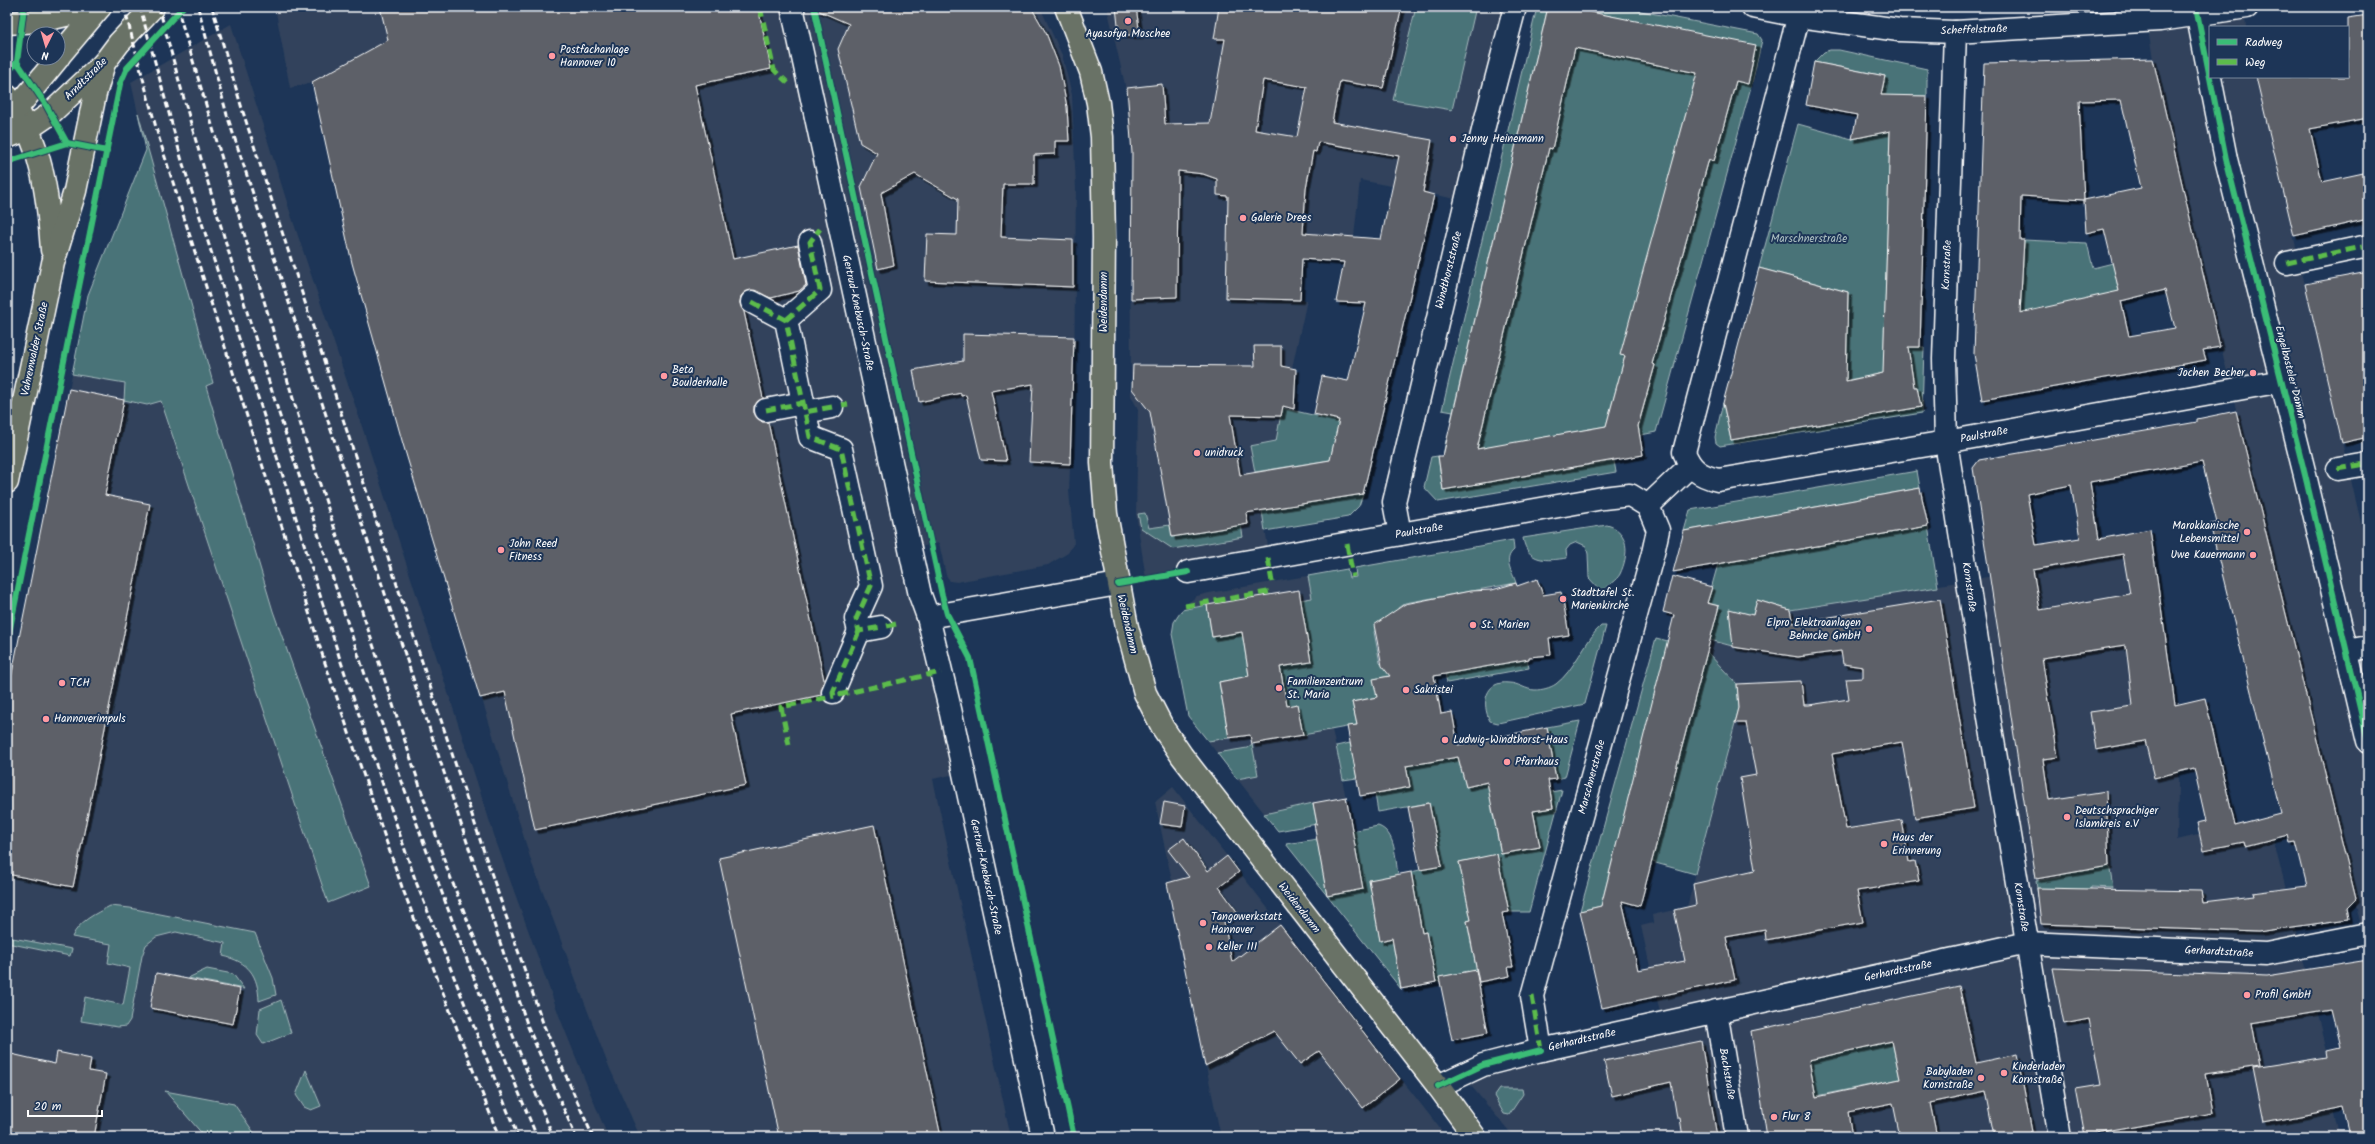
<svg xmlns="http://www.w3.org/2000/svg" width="2375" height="1144" font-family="Kalam,sans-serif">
<defs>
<filter id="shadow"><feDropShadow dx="3.5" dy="3.5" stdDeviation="0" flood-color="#0009"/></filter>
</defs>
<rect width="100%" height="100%" fill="#1d3557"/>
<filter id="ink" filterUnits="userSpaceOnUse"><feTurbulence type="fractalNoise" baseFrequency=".025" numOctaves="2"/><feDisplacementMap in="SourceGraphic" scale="8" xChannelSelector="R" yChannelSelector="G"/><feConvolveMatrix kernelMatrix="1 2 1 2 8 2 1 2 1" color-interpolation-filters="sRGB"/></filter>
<g filter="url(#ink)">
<g fill="#30425c">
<polygon points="275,7 1040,7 1062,55 1072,95 1076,188 1074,383 1069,491 1074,543 1068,553 1048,565 957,582 950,581 946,575 939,543 910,549 960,773 933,779 1011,1137 640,1137 607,1062 532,864 379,360 352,263 313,82 290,88"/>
<polygon points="1107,7 1512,7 1466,201 1360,180 1353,247 1302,244 1300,300 1307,300 1276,441 1250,446 1270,557 1146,579 1136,514 1138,409 1131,396 1130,140 1125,85"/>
<polygon points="2144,7 2244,7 2246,27 2210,27 2210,77 2256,77 2368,552 2368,955 2213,314 2153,59"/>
<polygon points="231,24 292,218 357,411 497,844 560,1018 608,1137 7,1137 7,698 88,295 146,150 131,82"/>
<polygon points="1500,543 1494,589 1405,603 1398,608 1400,616 1384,618 1374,630 1380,663 1394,675 1374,679 1352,702 1357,725 1332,729 1350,818 1278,831 1188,716 1172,634 1174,622 1188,603 1197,596 1209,593 1347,569 1349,578 1356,577 1355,568"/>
<polygon points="2153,549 2179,735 2177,840 2268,818 2327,1050 2334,1109 2340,1137 1514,1137 1461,1074 1662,1022 1641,926 1653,923 1652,915 1687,907 1739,708 1737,684 1707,652 1710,640 1743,649 1757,600 1791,610"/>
<polygon points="1173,787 1438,1126 1446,1137 1221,1137 1167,883 1172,881 1155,802"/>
</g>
<g fill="#4a7378" stroke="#a4b9bc">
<polygon points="1416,7 1476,7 1452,110 1393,100"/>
<polygon points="1537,7 1548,7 1453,412 1484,419 1549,148 1552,148 1575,48 1702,74 1700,81 1695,80 1621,355 1625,356 1606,426 1443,456 1446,440 1465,444 1470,424 1451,420 1453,412 1442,410"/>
<polygon points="1566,7 1620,7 1758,34 1762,40 1752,83 1656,432 1636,436 1655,365 1652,364 1709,159 1714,160 1736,81 1748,83 1756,46"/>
<polygon points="1830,50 1839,50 1927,69 1927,96 1891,96 1884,346 1924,347 1922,413 1720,446 1716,443 1715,437 1723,403 1731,440 1921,407 1911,369 1842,381 1846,348 1848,292 1759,268 1798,124 1852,139 1874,134 1885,76 1814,62 1824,52"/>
<polygon points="138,113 213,383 206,386 273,611 371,886 328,903 161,401 147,405 124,400 125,383 72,374 88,295 146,150"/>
<polygon points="2024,240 2087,243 2093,268 2113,263 2119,292 2019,327"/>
<polygon points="1282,408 1339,421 1330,460 1255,472 1250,446 1276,441"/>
<polygon points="1438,456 1443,490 1614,461 1616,472 1438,502 1424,487 1431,457"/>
<polygon points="1917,471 1920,488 1684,531 1690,510"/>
<polygon points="1363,494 1359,506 1348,517 1265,531 1262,511"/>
<polygon points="1145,513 1149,528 1170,525 1241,525 1243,537 1173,549 1141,528 1138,514"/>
<path d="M1607,525C1630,531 1629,555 1620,574C1617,580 1607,586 1601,591L1589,578L1588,554L1586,546L1577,542L1570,545L1566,550L1567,558C1547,561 1527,563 1523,538Z"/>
<polygon points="1928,526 1938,587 1790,610 1757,600 1743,649 1710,640 1719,606 1707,603 1718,564"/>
<path d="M1513,540L1514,550C1502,560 1513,572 1516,583L1405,603L1398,608L1400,616L1384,618L1374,632L1380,663L1394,675L1374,679L1377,697L1352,702L1357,725L1303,735L1297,705L1287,706L1280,667L1311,661L1300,600L1312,598L1308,576L1347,569L1349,578L1356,577L1355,568Z"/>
<polygon points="1207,605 1212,637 1242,632 1249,676 1219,682 1229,738 1208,741 1188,716 1172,634 1174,622 1182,610"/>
<path d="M1601,626H1606L1585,704L1498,723L1490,721C1481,704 1485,680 1509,683C1518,683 1526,690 1535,690C1542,690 1550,688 1556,684C1574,671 1585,640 1601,626Z"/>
<polygon points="1656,638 1668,641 1601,906 1580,911"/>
<polygon points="1707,652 1737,684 1739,708 1695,874 1652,862"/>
<polygon points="1527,658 1529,668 1447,683 1445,673"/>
<polygon points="1580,721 1565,777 1556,779 1547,727"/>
<polygon points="1350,743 1357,778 1343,780 1336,746"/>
<polygon points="1252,744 1258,775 1237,779 1217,753 1247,748"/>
<polygon points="1458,757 1466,787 1484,783 1513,800 1491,805 1501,854 1540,847 1533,811 1553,808 1551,792 1562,790 1529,912 1509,912 1497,855 1459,862 1471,920 1467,921 1477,973 1469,975 1468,971 1446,976 1447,980 1436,982 1426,932 1422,933 1411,872 1442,865 1429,803 1378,812 1375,794 1396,790 1396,785 1409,782 1406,764"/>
<polygon points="1313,803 1317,824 1278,831 1264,814"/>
<path d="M1378,826C1396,832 1395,858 1398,874L1369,881L1380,940L1392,938L1401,989L1286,844L1317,839L1327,895L1352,831Z"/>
<polygon points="2057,858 2090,867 2109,864 2113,888 2091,887 2090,899 2038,897 2036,881 2060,877"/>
<path d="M110,906L130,908L255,933L273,978L276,995L259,1001C258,975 249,962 223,956L225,943L176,932L156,937L146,945L142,956L130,1020L126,1026L118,1027L81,1021L85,997L123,1005L130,968L108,963L111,944L72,937C79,921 95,914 110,906Z"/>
<polygon points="7,937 72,949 70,956 7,943"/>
<polygon points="207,969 233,974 244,989 188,978"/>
<polygon points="281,1000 291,1033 263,1044 257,1035 260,1009"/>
<polygon points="1892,1041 1900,1079 1816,1096 1809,1060"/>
<polygon points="306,1070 321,1106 311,1110 304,1107 296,1095"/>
<polygon points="1499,1089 1522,1089 1523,1094 1509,1115 1504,1114 1494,1096"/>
<polygon points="165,1091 234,1104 257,1137 205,1137"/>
</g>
<g fill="#5d6168" stroke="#fff" fill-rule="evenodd" filter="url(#shadow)">
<polygon points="380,7 758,7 771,69 695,85 733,259 798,245 806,285 799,291 771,298 751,290 741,296 740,303 744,312 763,398 754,406 754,413 762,422 768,422 824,680 821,695 731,714 746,785 535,830 505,692 480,698 403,444 352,263 312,82 388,40"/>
<polygon points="810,7 1031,7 1046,33 1059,66 1067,107 1069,141 1055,141 1055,154 1034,155 1034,184 1003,184 1001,237 1073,240 1073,287 925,281 927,234 957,235 958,199 915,174 881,193 894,265 878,269 861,187 877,153 860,143 838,49 849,24"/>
<polygon points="1116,7 1136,7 1140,35 1119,35"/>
<path d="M1219,7H1402L1383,88L1340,81L1332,122L1432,140L1423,192L1434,195L1363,494L1246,513L1248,524L1172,537L1150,412L1132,389L1133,365L1255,366L1254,346H1281V366L1296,369L1294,409L1283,406L1281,416L1230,415L1240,475L1330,460L1339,420L1314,414L1322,376L1348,381L1366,303L1336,302L1344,262L1302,259L1300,300L1226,298L1228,196L1217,195V179L1203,174L1178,171L1177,297L1131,299L1132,153L1127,88L1162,84L1165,124L1210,123L1225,39H1214ZM1263,80L1307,87L1297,137L1255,130ZM1318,142L1399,156L1381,239L1303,233L1306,188L1313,151L1316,152Z"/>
<path d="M1548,7H1566L1756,45L1748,84L1736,81L1714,161L1709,159L1652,364L1655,365L1638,426L1643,455L1443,490L1438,456H1443ZM1575,48L1697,73L1620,355L1625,356L1606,426L1477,449L1549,148L1552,149Z"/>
<polygon points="2368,15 2368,118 2310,129 2322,182 2368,172 2368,219 2294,236 2256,77 2348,77 2348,18"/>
<path d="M2153,59L2220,347L2203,350L2206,360L1982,400L1974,354L1984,63ZM2121,100L2141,188L2084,200L2079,101ZM2021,196L2084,200L2086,233L2104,229L2119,291L2020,313L2024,240H2020ZM2165,290L2175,328L2129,336L2121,301Z"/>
<polygon points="1814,62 1885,76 1881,95 1927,96 1920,347 1908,347 1914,387 1917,387 1921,407 1731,440 1723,403 1759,268 1848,292 1846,381 1883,373 1890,131 1852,139 1857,115 1806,105"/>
<polygon points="2368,272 2368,437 2342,443 2305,284"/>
<polygon points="963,334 1074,337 1070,464 1029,462 1033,384 991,391 1006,461 981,460 966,395 961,396 961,393 919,402 913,370 963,361"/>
<polygon points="69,389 124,400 105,495 150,504 73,887 7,874 7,698"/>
<path d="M2236,411L2356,899L2347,908L2349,919L2258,932L2041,924L2037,888L2201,891L2203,902L2253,896L2252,893L2307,886L2296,842L2290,843L2288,835L2245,846L2244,842L2203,850L2197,823L2206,821L2194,768L2154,778L2145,741L2096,750L2090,712L2133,706L2126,645L2042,658L2058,757L2043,759L2049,800L2106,791L2109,866L2036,879L1973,468L1979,460L2197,422V419ZM2202,462L2217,523L2210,524L2281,814L2235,826L2205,698L2175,705L2150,529L2099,539L2090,482ZM2071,485L2080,538L2036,545L2027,494ZM2123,554L2130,594L2040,610L2033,570Z"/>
<polygon points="1920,488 1928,526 1673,572 1684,531"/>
<polygon points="1672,576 1712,587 1707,603 1719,606 1640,906 1622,901 1638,970 1685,961 1674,910 1696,905 1693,884 1755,870 1740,778 1756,775 1746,723 1735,723 1739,708 1737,684 1801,681 1804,705 1809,705 1849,699 1846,679 1863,678 1863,667 1843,664 1841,651 1798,657 1733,647 1729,609 1753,615 1757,600 1790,610 1793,623 1940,599 1974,808 1915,818 1902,742 1832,754 1846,829 1902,820 1909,862 1915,861 1919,881 1857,891 1863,922 1766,940 1765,930 1726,937 1735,980 1602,1008 1580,911 1601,906 1674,615 1663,612"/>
<polygon points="1537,579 1543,595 1561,592 1564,606 1569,635 1549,638 1551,655 1529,657 1529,659 1434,676 1441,714 1452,712 1458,745 1547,727 1556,779 1548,780 1553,808 1533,811 1540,847 1501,854 1487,782 1466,787 1458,757 1406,766 1410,787 1360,796 1347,726 1357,725 1352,702 1377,697 1373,679 1390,676 1382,666 1374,625 1405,604 1470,591 1492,590 1516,583 1517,586"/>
<polygon points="1299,590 1311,662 1280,667 1287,706 1297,704 1303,735 1252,744 1250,735 1229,738 1219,682 1249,676 1242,632 1212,637 1207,605"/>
<polygon points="1346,797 1363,889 1327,896 1314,824 1317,824 1313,803"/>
<polygon points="1164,802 1185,806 1182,827 1160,824"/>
<polygon points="1429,803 1442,866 1420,870 1408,807"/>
<polygon points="874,825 941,1137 779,1137 719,858"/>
<polygon points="1184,838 1208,871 1227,856 1239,872 1219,887 1238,913 1224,922 1232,962 1280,925 1400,1079 1363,1108 1319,1051 1300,1064 1274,1031 1205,1066 1167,883 1189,877 1168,850"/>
<polygon points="1497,854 1509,912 1502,913 1513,967 1508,967 1510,976 1479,982 1467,921 1471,920 1459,862"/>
<polygon points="1411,872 1422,933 1426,932 1436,982 1401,989 1392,938 1380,941 1369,880"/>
<polygon points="2368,960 2368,1137 2351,1137 2344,1107 2264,1123 2253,1068 2328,1056 2327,1050 2340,1047 2331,1010 2252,1023 2260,1066 2206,1074 2213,1113 2085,1136 2076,1088 2101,1084 2089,1019 2064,1024 2053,968 2267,976"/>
<polygon points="1476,970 1488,1033 1452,1040 1439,977"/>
<polygon points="156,973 240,989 233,1024 150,1008"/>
<path d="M1959,986L1976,1063L2017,1054L2033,1137H1995L1986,1091L1930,1103L1937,1137H1900L1893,1103L1848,1112L1852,1137H1767L1751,1031ZM1892,1041L1900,1079L1816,1097L1809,1060Z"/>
<polygon points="1701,1041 1717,1137 1683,1137 1680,1118 1677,1118 1671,1082 1612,1096 1604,1061"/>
<polygon points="57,1052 91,1059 89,1071 106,1074 94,1137 7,1137 7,1053 55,1064"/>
</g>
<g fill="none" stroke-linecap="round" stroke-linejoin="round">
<g stroke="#fff" stroke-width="25">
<g id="minor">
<polyline points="792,7 920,595 928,617 950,709 1043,1137"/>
<polyline points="1753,7 1799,16 1899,30 1955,32 2160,20 2247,7"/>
<path d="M1801,7L1684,452C1691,470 1700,476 1718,480L1946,442L2282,381"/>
<polyline points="2196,7 2226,159 2305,475 2368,742"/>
<polyline points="1955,32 1944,359 1946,442 1989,717 2060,1137"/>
<polyline points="2287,263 2368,246"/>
<polyline points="752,302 786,320 805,412"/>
<polyline points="786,320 820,290 810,242"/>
<polyline points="832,407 805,412 810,437 841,449 871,586 856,619 859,631 881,627"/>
<polyline points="766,410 803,403"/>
<polyline points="2338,469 2368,464"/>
<polyline points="1648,506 1690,466"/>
<polyline points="1400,534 1394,502 1484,126 1515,7"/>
<polyline points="1188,572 1603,498 1630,495 1648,506"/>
<polyline points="928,617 1118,584"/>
<polyline points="2347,651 2368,647"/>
<polyline points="833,692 859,631"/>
<polyline points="1716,1011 1737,1137"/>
<polyline points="1541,1050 1532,996 1653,553 1658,530 1648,506"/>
<polyline points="1438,1086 1483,1065 1541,1050 2027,943 2266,954 2368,934"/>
</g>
</g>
<g stroke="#fff" stroke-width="25">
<g id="major">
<polyline points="1066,7 1091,72 1098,103 1102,137 1104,238 1102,463 1106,514 1127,627 1145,693 1163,728 1182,756 1438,1086 1475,1137"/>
<polyline points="7,23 40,21 100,7"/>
<polyline points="58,57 100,7"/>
<path d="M7,96C42,139 48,196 52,250"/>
<polyline points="8,119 58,58"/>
<polyline points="7,137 28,129 50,114 104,63 119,43 153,7"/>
<polyline points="7,482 53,263 75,191 95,94 104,63"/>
</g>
</g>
<use href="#minor" stroke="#1d3557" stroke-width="22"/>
<use href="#major" stroke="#697266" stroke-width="22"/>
<g stroke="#fff" stroke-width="3" stroke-dasharray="6 3" stroke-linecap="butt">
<polyline points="124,7 158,135 324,660 402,887 499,1137"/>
<polyline points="140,7 182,161 272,441 339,656 416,882 518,1137"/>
<path d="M159,7C211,204 273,398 337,591C398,775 463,958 537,1137"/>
<polyline points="177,7 305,439 448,871 553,1137"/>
<polyline points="198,7 227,115 528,1027 576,1137"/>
<polyline points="212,7 243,112 486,858 544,1026 593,1137"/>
</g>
<g stroke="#5cbc4b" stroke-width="5" stroke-dasharray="10 5" stroke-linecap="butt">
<polyline points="760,7 774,70 788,83"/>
<polyline points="2287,263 2362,247"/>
<polyline points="752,302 786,320 805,412"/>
<polyline points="786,320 820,290 810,242 820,229"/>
<polyline points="842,405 848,404"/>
<polyline points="832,407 805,412 810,437 841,449 871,586 856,619 859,631 881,627"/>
<polyline points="766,410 803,403"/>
<polyline points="2338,469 2365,464"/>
<polyline points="1347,544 1353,577"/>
<polyline points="1268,558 1272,582"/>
<polyline points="1185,606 1273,591"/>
<polyline points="887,626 896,624"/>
<polyline points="859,631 833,692 834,696 941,672"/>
<polyline points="789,745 781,707 834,696"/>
<polyline points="1532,996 1541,1050"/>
</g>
<g stroke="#1d3557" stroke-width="8">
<g id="cycleway">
<polyline points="814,7 942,595 947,614 970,658 1074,1137"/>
<polyline points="2196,7 2226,159 2305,475 2368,742"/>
<polyline points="17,62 46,105 67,143"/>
<polyline points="7,73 17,62 24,7"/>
<polyline points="7,162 67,143 107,151"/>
<polyline points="1118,584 1188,572"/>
<polyline points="7,643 120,84 127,68 183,7"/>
<polyline points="1438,1086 1483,1065 1541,1050"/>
</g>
</g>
<use href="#cycleway" stroke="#3abd76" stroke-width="6"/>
</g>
</g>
<g fill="#ff9aa2" stroke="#1d3557" stroke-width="1.5">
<circle cx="1128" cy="21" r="4"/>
<circle cx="552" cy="56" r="4"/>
<circle cx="1453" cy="139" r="4"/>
<circle cx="1243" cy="218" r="4"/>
<circle cx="2253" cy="373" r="4"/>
<circle cx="664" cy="376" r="4"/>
<circle cx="1197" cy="453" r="4"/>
<circle cx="2247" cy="532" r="4"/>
<circle cx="501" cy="550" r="4"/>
<circle cx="2253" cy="555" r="4"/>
<circle cx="1563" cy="599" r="4"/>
<circle cx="1473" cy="625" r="4"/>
<circle cx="1869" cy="629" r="4"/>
<circle cx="62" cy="683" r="4"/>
<circle cx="1279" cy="688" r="4"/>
<circle cx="1406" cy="690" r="4"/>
<circle cx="46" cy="719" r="4"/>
<circle cx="1445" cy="740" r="4"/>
<circle cx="1507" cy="762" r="4"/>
<circle cx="2067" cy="817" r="4"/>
<circle cx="1884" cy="844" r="4"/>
<circle cx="1203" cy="923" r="4"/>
<circle cx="1209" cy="947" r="4"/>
<circle cx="2247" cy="995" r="4"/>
<circle cx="2004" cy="1073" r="4"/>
<circle cx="1981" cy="1078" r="4"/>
<circle cx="1774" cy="1117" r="4"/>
</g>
<g text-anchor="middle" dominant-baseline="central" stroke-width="4" stroke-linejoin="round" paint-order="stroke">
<g font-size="11" fill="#fff" stroke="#1d3557">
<text transform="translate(1974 30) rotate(-2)">Scheffelstraße</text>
<text transform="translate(86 79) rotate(-45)">Arndtstraße</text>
<text transform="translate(1947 265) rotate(-88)">Kornstraße</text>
<text transform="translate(1449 270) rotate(-76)">Windthorststraße</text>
<text transform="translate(1104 302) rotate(-90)">Weidendamm</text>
<text transform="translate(858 313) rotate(78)">Gertrud-Knebusch-Straße</text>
<text transform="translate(35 349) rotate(-78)">Vahrenwalder Straße</text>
<text transform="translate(2290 372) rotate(76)">Engelbosteler Damm</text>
<text transform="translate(1984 435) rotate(-11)">Paulstraße</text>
<text transform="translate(1419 531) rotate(-10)">Paulstraße</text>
<text transform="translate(1969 587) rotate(82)">Kornstraße</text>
<text transform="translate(1127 624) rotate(77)">Weidendamm</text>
<text transform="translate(1592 777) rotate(-75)">Marschnerstraße</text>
<text transform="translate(986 877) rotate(78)">Gertrud-Knebusch-Straße</text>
<text transform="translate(2021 907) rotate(81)">Kornstraße</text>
<text transform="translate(1299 908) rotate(52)">Weidendamm</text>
<text transform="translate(2219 952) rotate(3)">Gerhardtstraße</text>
<text transform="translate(1898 971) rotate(-12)">Gerhardtstraße</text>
<text transform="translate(1582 1040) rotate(-13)">Gerhardtstraße</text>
<text transform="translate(1727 1074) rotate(80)">Bachstraße</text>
</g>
<g font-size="11" fill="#fff" stroke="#1d3557" text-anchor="start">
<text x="1128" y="34" text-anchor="middle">Ayasofya Moschee</text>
<text x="560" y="50">Postfachanlage<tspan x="560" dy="13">Hannover 10</tspan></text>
<text x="1461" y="139">Jenny Heinemann</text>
<text x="1251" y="218">Galerie Drees</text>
<text x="672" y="370">Beta<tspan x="672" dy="13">Boulderhalle</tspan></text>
<text x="2245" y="373" text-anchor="end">Jochen Becher</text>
<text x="1205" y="453">unidruck</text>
<text x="2239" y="526" text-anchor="end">Marokkanische<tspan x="2239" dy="13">Lebensmittel</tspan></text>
<text x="509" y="544">John Reed<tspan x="509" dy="13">Fitness</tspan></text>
<text x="2245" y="555" text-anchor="end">Uwe Kauermann</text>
<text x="1571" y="593">Stadttafel St.<tspan x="1571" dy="13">Marienkirche</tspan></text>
<text x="1861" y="623" text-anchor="end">Elpro Elektroanlagen<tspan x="1861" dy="13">Behncke GmbH</tspan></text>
<text x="1481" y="625">St. Marien</text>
<text x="1287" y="682">Familienzentrum<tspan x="1287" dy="13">St. Maria</tspan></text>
<text x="70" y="683">TCH</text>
<text x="1414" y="690">Sakristei</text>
<text x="54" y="719">Hannoverimpuls</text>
<text x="1453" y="740">Ludwig-Windthorst-Haus</text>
<text x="1515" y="762">Pfarrhaus</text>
<text x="2075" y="811">Deutschsprachiger<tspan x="2075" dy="13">Islamkreis e.V</tspan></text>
<text x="1892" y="838">Haus der<tspan x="1892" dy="13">Erinnerung</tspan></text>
<text x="1211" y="917">Tangowerkstatt<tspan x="1211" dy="13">Hannover</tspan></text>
<text x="1217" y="947">Keller III</text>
<text x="2255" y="995">Profil GmbH</text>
<text x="2012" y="1067">Kinderladen<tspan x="2012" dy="13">Kornstraße</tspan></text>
<text x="1973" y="1072" text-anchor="end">Babyladen<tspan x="1973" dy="13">Kornstraße</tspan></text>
<text x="1782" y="1117">Flur 8</text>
</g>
<g font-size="11" fill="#aec0c2" stroke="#1d3557">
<text x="1809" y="239">Marschnerstraße</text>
</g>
</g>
<rect width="2375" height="1144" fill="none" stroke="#1d3557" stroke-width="24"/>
<rect x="12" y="12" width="2351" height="1120" fill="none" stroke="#fff" stroke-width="1.5" filter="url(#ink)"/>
<rect x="2209" y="26" width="140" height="52" fill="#1d3557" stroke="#77869a"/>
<rect x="2217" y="39" width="20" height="6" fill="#3abd76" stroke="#77869a"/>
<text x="2245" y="46" font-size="12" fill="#ffffff">Radweg</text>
<rect x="2217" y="59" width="20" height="6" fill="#5cbc4b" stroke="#77869a"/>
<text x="2245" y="66" font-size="12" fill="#ffffff">Weg</text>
<g transform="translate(46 46) rotate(185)"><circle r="19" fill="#1d3557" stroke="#77869a"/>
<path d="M0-3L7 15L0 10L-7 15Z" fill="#ff9aa2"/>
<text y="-6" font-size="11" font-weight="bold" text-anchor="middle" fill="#ffffff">N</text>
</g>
<path d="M28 1110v6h74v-6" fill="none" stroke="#ffffff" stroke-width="2"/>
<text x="34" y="1110" font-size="12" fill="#ffffff" stroke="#1d3557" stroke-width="3" paint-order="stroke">20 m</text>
</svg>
